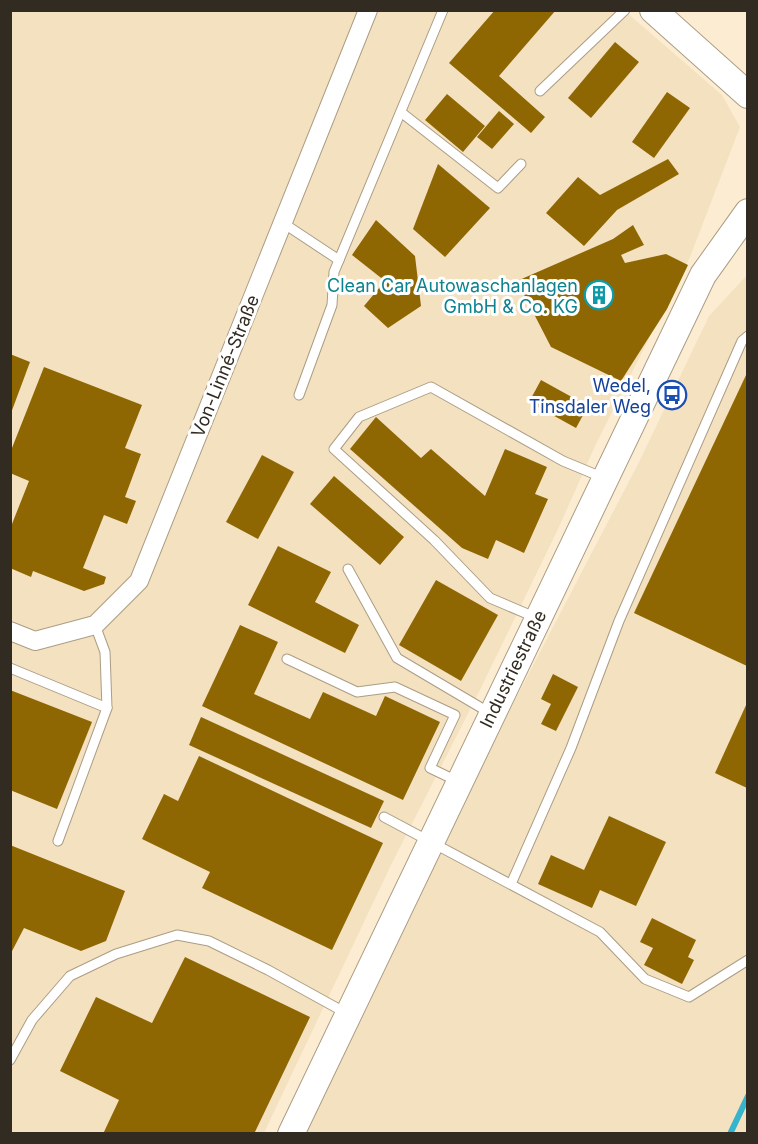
<svg xmlns="http://www.w3.org/2000/svg" width="758" height="1144" font-family="Inter,sans-serif">
<rect width="100%" height="100%" fill="#fcedd2"/>
<g fill="#f4e1c0">
<polygon points="10,11 625,11 722,95 740,127 690,257 596,444 559,527 479,692 392,863 264,1133 11,1133"/>
<polygon points="747,275 747,1133 289,1134 638,464 709,316"/>
</g>
<g fill="none" stroke-linecap="round" stroke-linejoin="round">
<polyline stroke="#38b3cc" stroke-width="6" points="730,1134 748,1096"/>
</g>
<g fill="#8e6703">
<polygon points="495,10 556,10 499,76 545,117 531,133 449,63"/>
<polygon points="615,42 639,62 591,118 568,98"/>
<polygon points="667,92 690,108 654,158 632,142"/>
<polygon points="447,94 485,126 463,152 425,120"/>
<polygon points="499,111 514,124 492,149 477,137"/>
<polygon points="668,159 679,174 617,210 584,246 546,213 578,177 600,195"/>
<polygon points="438,164 490,208 445,257 413,229"/>
<polygon points="376,220 415,256 421,306 388,328 364,306 385,281 352,255"/>
<polygon points="633,225 644,245 621,255 625,263 666,254 688,265 667,309 621,381 551,347 517,281 613,239"/>
<polygon points="10,354 30,362 11,413 10,413"/>
<polygon points="44,367 142,405 125,448 141,454 125,497 136,501 127,524 104,515 83,568 106,577 104,584 84,591 33,571 31,577 10,568 10,529 29,481 10,473 10,453"/>
<polygon points="747,373 747,666 634,613"/>
<polygon points="541,380 588,406 576,428 529,402"/>
<polygon points="376,417 421,458 431,449 485,496 505,449 547,467 535,494 548,499 524,553 496,540 488,559 462,548 350,449"/>
<polygon points="262,455 294,472 258,539 226,522"/>
<polygon points="334,476 404,537 380,565 310,504"/>
<polygon points="278,546 331,572 315,602 359,625 345,653 248,605"/>
<polygon points="436,580 498,615 461,681 399,645"/>
<polygon points="240,625 278,642 254,694 310,719 323,692 376,716 385,696 440,722 403,800 202,706"/>
<polygon points="553,674 578,687 556,731 541,724 551,704 541,699"/>
<polygon points="10,690 92,722 57,809 10,790"/>
<polygon points="747,703 747,788 715,773"/>
<polygon points="201,717 384,801 371,828 189,745"/>
<polygon points="199,756 383,843 332,950 202,888 210,872 142,839 164,794 178,801"/>
<polygon points="609,816 666,842 636,906 600,890 592,908 538,884 551,855 584,870"/>
<polygon points="10,845 125,891 106,941 81,951 24,928 10,955"/>
<polygon points="652,918 696,940 688,957 694,960 682,984 644,965 653,948 640,942"/>
<polygon points="185,957 310,1017 254,1134 103,1134 119,1100 60,1071 96,997 152,1023"/>
</g>
<g fill="none" stroke-linecap="round" stroke-linejoin="round">
<g stroke="#ab9d84" stroke-width="11">
<g id="lane">
<polyline points="540,91 625,10"/>
<polyline points="402,113 498,188 521,164"/>
<polyline points="283,223 339,260"/>
<polyline points="299,395 332,305 334,272 443,10"/>
<polyline points="348,569 397,658 490,713"/>
<polyline points="537,618 490,598 434,540 334,449 359,417 431,387 563,461 604,478"/>
<polyline points="95,625 105,652 107,708"/>
<polyline points="287,659 357,692 395,687 455,715 430,768 457,781"/>
<polyline points="10,668 107,708 58,841"/>
<polyline points="384,817 600,932 645,979 689,997 748,960"/>
<polyline points="511,884 571,748 619,621 742,341 748,336"/>
<polyline points="10,1060 32,1020 70,976 116,954 177,935 209,941 268,970 346,1013"/>
</g>
</g>
<g stroke="#ab9d84" stroke-width="20">
<polyline id="street" points="10,631 35,641 95,625 139,581 368,10"/>
</g>
<g stroke="#ab9d84" stroke-width="28">
<g id="secondary">
<polyline points="653,10 748,95"/>
<polyline points="291,1134 703,275 748,212"/>
</g>
</g>
<use href="#lane" stroke="#fff" stroke-width="9"/>
<use href="#street" stroke="#fff" stroke-width="18"/>
<use href="#secondary" stroke="#fff" stroke-width="26"/>
</g>
<defs>
<g id="building-ring" transform="scale(1.5)"><circle r="9.5" fill="#fff" stroke="#0f9aa8" stroke-width="1.5"/><path d="M-4-6H4V6H1V3H-1V6H-4ZM-2.5-4.3h1.7v1.8h-1.7ZM.8-4.3h1.7v1.8H.8ZM-2.5-1h1.7V.8h-1.7ZM.8-1h1.7V.8H.8Z" fill="#0f9aa8"/></g>
<g id="bus-ring" transform="scale(1.5)"><circle r="9.5" fill="#fff" stroke="#1a4fb4" stroke-width="1.5"/><path d="M-5-6H5V4H4V6H2V4H-2V6H-4V4H-5ZM-3.5-4V0h7V-4ZM-3.5 1.2v1.5H-2V1.2ZM2 1.2v1.5H3.5V1.2Z" fill="#1a4fb4"/></g>
</defs>
<g fill-rule="evenodd">
<use href="#building-ring" x="599" y="295"/>
<use href="#bus-ring" x="672" y="395"/>
</g>
<g text-anchor="middle" dominant-baseline="central" stroke-width="6" stroke-linejoin="round" paint-order="stroke">
<g font-size="18" fill="#0d838f" stroke="#fff" text-anchor="end">
<text x="578" y="285">Clean Car Autowaschanlagen<tspan x="578" dy="21">GmbH &amp; Co. KG</tspan></text>
</g>
<g font-size="18" fill="#312b21" stroke="#fff">
<text transform="translate(225 366) rotate(-68)">Von-Linné-Straße</text>
<text transform="translate(513 669) rotate(-64)">Industriestraße</text>
</g>
<g font-size="18" fill="#164399" stroke="#fff" text-anchor="end">
<text x="651" y="385">Wedel,<tspan x="651" dy="21">Tinsdaler Weg</tspan></text>
</g>
</g>
<rect width="758" height="1144" fill="none" stroke="#312b21" stroke-width="24"/>
</svg>
